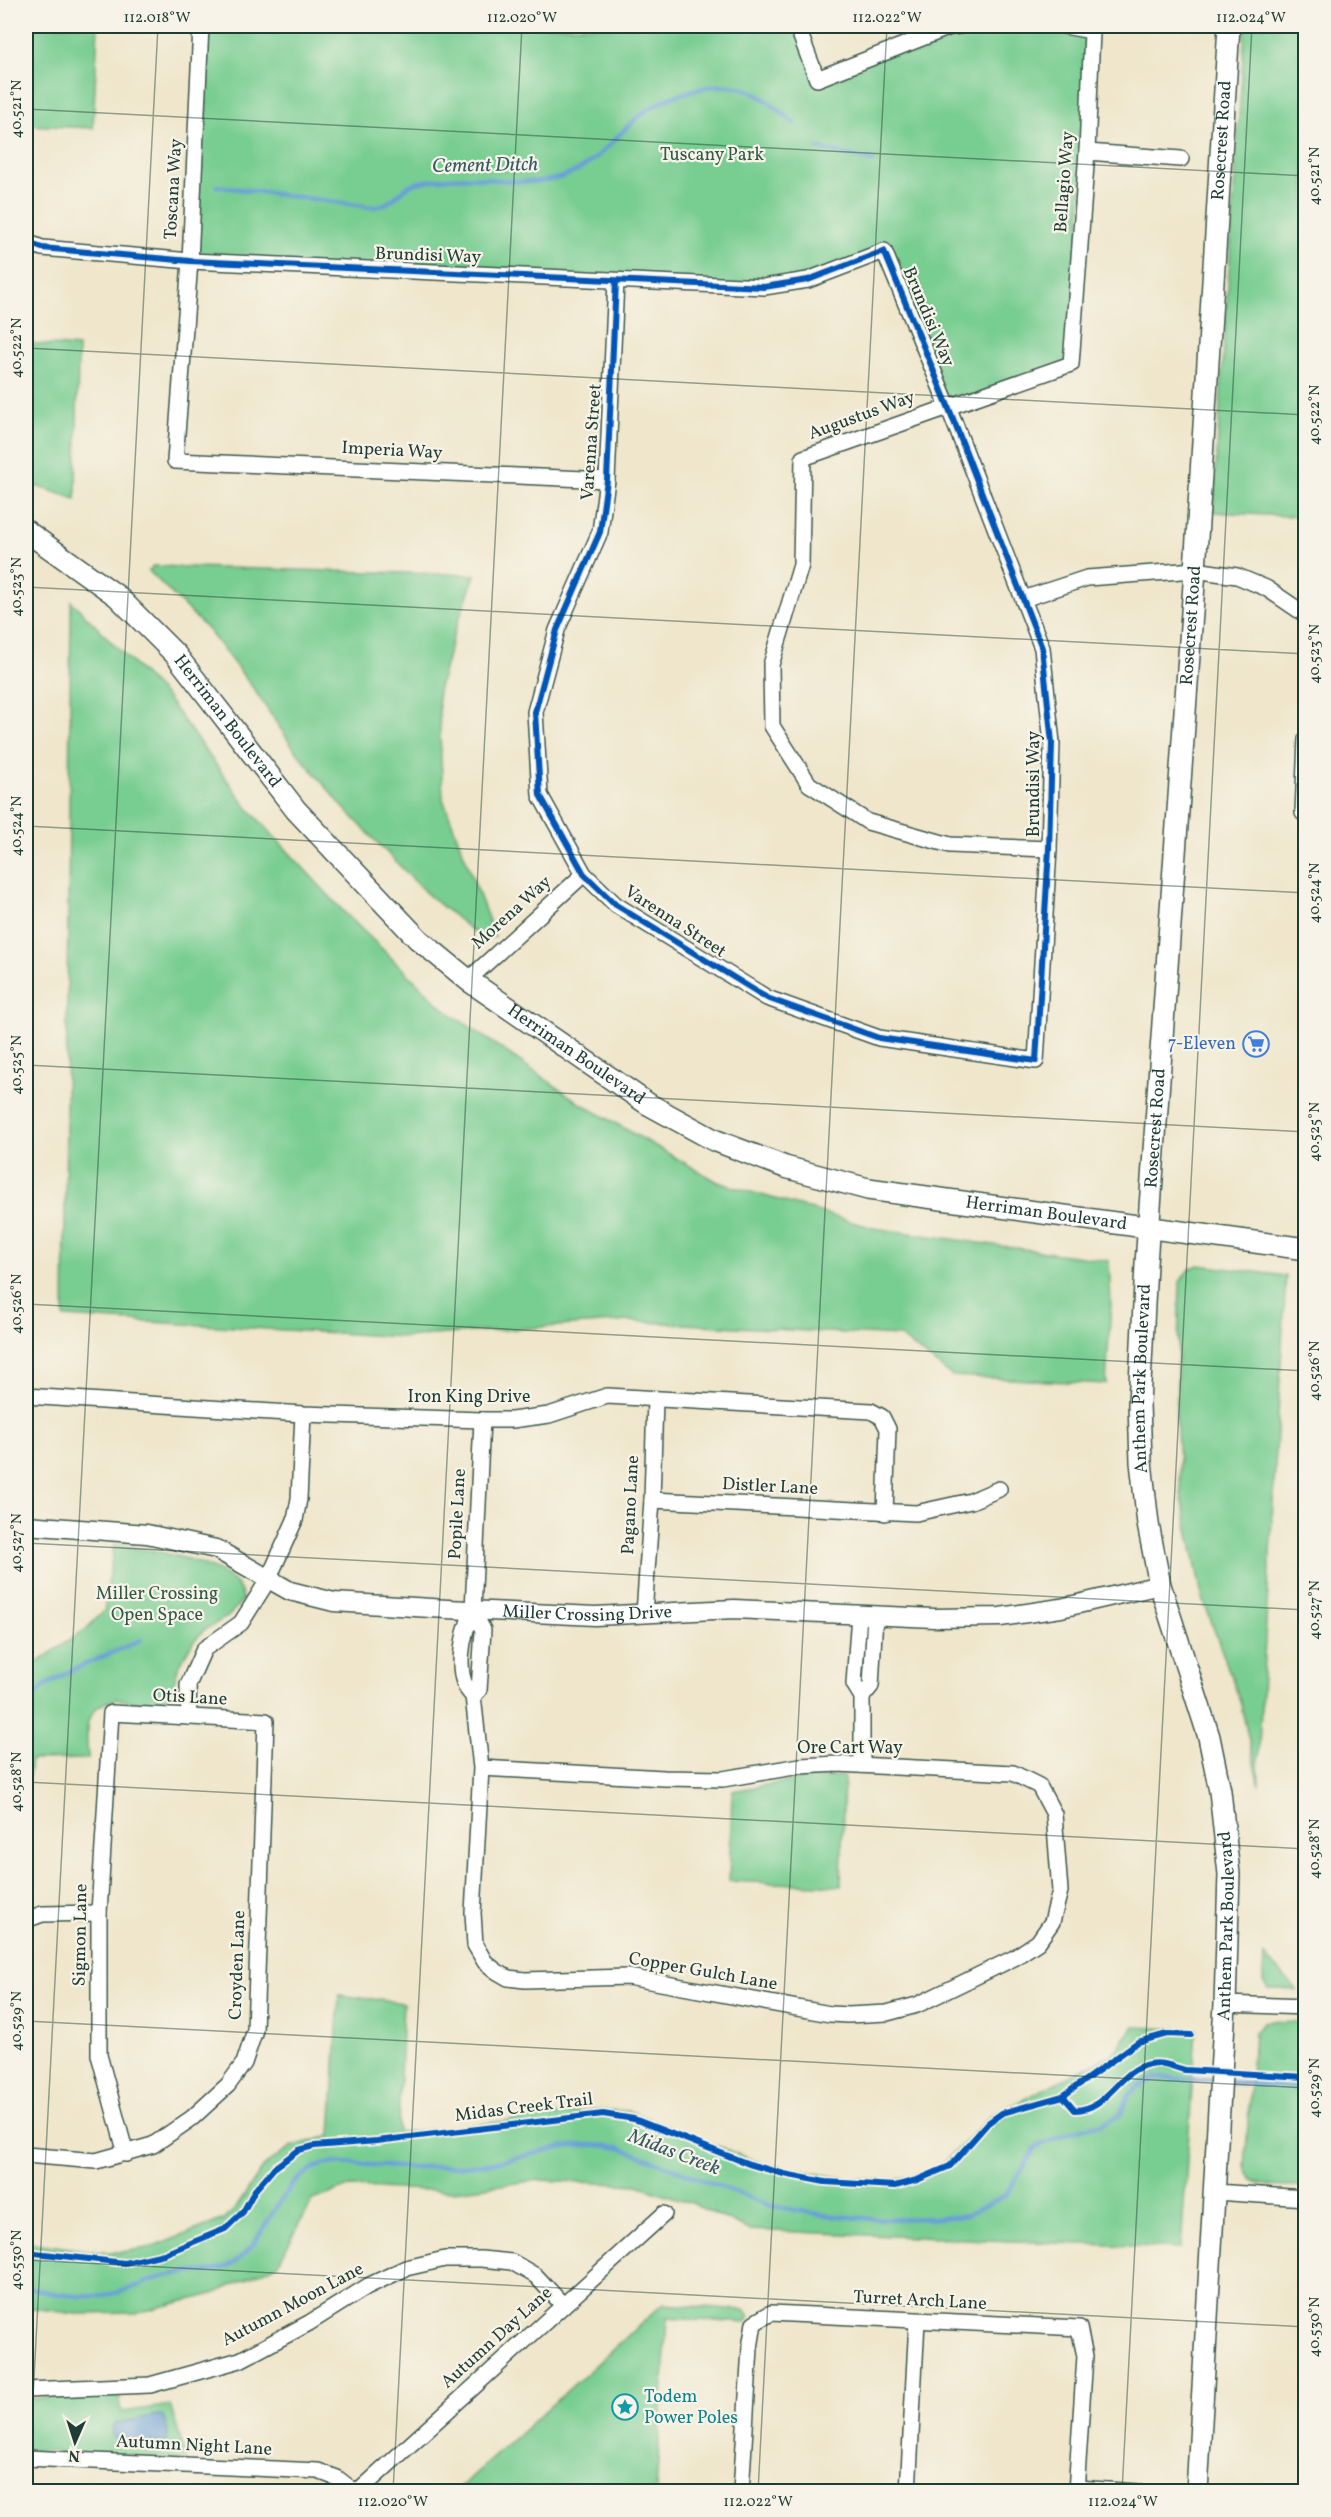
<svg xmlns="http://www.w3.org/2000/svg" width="1331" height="2517" font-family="Vollkorn,serif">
<rect width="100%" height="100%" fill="#f7f3e8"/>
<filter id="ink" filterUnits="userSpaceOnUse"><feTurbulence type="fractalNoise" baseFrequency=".0167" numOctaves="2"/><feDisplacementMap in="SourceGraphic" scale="12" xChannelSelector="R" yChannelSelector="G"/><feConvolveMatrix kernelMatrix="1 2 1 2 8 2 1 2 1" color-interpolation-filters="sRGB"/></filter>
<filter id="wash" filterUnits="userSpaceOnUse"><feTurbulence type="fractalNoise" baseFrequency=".008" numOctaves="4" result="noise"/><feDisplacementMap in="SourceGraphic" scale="24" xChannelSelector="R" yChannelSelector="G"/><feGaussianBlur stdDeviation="1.35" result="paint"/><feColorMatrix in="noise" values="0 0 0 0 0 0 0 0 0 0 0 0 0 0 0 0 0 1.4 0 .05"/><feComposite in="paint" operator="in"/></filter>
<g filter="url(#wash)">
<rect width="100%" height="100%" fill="#efe6cb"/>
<g fill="#78cd91" stroke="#4c8562" stroke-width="1.5">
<polygon points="26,26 98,26 93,128 26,125"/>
<polygon points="201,26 797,26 818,78 960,26 1064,26 1092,31 1071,364 948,406 884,252 764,287 190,261"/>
<polygon points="1245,26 1305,26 1305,517 1213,512"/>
<polygon points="26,343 78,347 76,499 26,483"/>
<polygon points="153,566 475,575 454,633 438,691 443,799 495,937 479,936 427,894 343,807 295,750 253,688 208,630 149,571"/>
<polygon points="71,601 166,697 247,807 345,913 444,1009 580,1103 718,1182 873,1228 1109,1261 1111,1304 1106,1384 952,1376 899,1336 629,1321 404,1337 64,1317"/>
<polygon points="1198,1265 1286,1276 1258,1762 1259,1785 1240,1701 1202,1596 1181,1495 1176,1413 1180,1282 1188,1270"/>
<path d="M114,1545C143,1548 240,1562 243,1599L229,1616L204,1630L193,1642L178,1668L167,1707C153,1708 143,1705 130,1701C109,1695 87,1708 87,1731C86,1740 88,1750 88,1759L31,1760L26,1796V1670L86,1629L104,1611Z"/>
<polygon points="844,1776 841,1886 729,1881 732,1791 808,1778"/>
<polygon points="1264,1955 1297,1990 1268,1989 1263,1982"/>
<polygon points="339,1995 403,2003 398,2132 433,2130 594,2110 630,2111 762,2164 850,2179 891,2181 937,2169 992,2115 1112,2055 1134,2027 1196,2030 1181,2248 749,2230 691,2203 637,2185 540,2180 453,2191 349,2187 313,2200 277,2265 213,2294 136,2313 76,2314 26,2307 26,2242 100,2252 122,2252 153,2247 224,2219 236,2208 261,2170 270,2161 293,2146 331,2136"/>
<path d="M1272,2021L1305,2023V2187C1285,2186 1252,2192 1245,2167L1254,2032L1265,2022Z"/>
<polygon points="663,2304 744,2310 749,2317 745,2323 667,2318 656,2491 455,2492"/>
<polygon points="119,2395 122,2412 170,2405 187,2460 26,2450 26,2399"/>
</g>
<path fill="#699fd6" stroke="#446e85" stroke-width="1.5" d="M159,2415L163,2416C166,2424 170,2436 167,2443L118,2441L112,2436L113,2426L116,2423Z"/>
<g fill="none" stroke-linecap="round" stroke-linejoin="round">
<g stroke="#699fd6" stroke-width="4.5">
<polyline points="817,148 873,161"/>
<path d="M217,186L371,207C388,206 394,198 406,188C414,181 430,181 441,179C485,172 530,193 572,173C599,161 616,136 638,117C662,97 714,78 745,89C764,95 779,111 794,123"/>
<polyline points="26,1707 43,1687 72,1670 141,1640"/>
<polyline points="1228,2082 1306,2089"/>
<path d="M26,2288C52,2293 84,2300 111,2294C133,2290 154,2277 176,2274C200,2270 221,2275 240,2258C269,2233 278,2186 314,2168C335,2158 376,2167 400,2167C430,2167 462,2167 491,2163C538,2155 572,2138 620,2148L771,2206L824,2215L875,2219L941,2218L967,2215L1006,2195L1036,2147L1076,2130L1102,2124L1120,2115L1128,2097L1137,2087L1155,2078L1216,2080"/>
</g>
</g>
</g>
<g filter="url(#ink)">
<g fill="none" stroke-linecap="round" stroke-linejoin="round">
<g stroke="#3e564b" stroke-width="18">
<g id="minor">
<polyline points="201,26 190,261 175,461 607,480"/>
<polyline points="797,26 817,79 950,27 960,26"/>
<polyline points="1087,152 1181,159"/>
<polyline points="26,242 42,248 190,261 764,287 808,280 884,251 948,406 1042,648 1052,743 1049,849 1036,1061 879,1038 767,998 616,905 584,874 540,795 535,712 557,630 600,532 607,480 616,281"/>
<polyline points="1023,599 1087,578 1195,570 1237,576 1266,588 1306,615"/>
<polyline points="1306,739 1303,813 1306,813"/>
<polyline points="1049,849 950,845 868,822 809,784 772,726 771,665 801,565 803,458 1071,364 1087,152 1092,31 1064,26"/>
<polyline points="468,980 584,874"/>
<polyline points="26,1396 303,1414 482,1420 512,1420 549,1415 607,1396 871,1411 882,1417 888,1429 885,1513"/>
<polyline points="652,1500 916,1513 971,1501 999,1489"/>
<polyline points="473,1610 483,1630 479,1690 473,1696"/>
<polyline points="644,1614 652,1500 655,1399"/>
<polyline points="859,1614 854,1684 862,1697 862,1765"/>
<polyline points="862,1697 871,1686 875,1615"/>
<polyline points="189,1717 188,1685 204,1649 241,1623 268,1580 295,1520 299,1499 303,1414"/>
<path d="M481,1768L664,1778L723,1779L800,1766L838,1764L1013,1773L1039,1786L1054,1814L1060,1891L1052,1922L1038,1942L1014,1958L917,2005L887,2013L848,2015L830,2014L628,1977L525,1980L508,1978L496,1971L485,1962L475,1945L473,1913L481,1768L473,1696C452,1677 463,1633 473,1610L482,1420"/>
<polyline points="26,1920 42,1914 99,1913"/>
<polyline points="1225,2004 1306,2007"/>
<polyline points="26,2155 96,2161 153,2145 192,2118 228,2085 244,2063 255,2030 266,1721 111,1713 99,1913 99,2055 126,2154"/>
<polyline points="1215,2192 1306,2198"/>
<polyline points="26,2390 150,2385 240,2360 309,2323 368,2286 406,2268 445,2259 481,2259 512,2262 536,2276 563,2305"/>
<polyline points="26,2458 318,2471 337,2478 355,2492"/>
<polyline points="1076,2488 1138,2492"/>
<polyline points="358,2492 664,2214"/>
<polyline points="741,2492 750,2348 754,2323 771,2313 1079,2328 1085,2356 1076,2492"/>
<polyline points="908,2492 917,2321"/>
</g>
</g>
<g stroke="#3e564b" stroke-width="21">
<g id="tertiary">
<path id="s1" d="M26,1525L147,1534L216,1549L290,1591L334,1602L447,1609L595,1616L734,1609L934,1618L1000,1617L1061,1608L1160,1585"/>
</g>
</g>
<g stroke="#3e564b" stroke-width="24">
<g id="secondary">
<path id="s2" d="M26,531L117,596L176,655L296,810L418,939L468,980L648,1104L714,1140L785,1167L868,1189L1306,1249"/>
<path id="s3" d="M1197,2492L1225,2004L1229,1874L1220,1791L1209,1737L1160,1585L1148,1524L1141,1462L1139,1404L1146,1264L1195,570L1229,26"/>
</g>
</g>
<use href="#minor" stroke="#fff" stroke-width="15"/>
<use href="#tertiary" stroke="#fff" stroke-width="18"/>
<use href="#secondary" stroke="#fff" stroke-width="21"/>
<g stroke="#f7f3e8" stroke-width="10">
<g id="cycleway">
<polyline points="26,242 42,248 190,261 764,287 808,280 884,251 948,406 1042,648 1052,743 1049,849 1036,1061 879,1038 767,998 616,905 584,874 540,795 535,712 557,630 600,532 607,480 616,281"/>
<path d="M1063,2096L1075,2110C1108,2110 1119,2070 1149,2064C1162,2061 1173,2067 1185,2070L1306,2077"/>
<polyline points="26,2252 125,2263 164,2254 225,2229 243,2212 255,2190 274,2168 299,2150 314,2146 377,2141 603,2114 634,2119 749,2164 784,2174 825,2182 895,2186 917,2180 950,2166 988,2123 1002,2113 1063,2096 1138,2042 1167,2034 1191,2035"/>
</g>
</g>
<use href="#cycleway" stroke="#0057b8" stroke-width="6"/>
</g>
</g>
<path fill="none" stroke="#1f3d34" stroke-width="1.5" stroke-opacity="0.45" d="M26,109L1306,176M26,348L1306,415M26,587L1306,654M26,826L1306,893M26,1065L1306,1132M26,1304L1306,1371M26,1543L1306,1610M26,1782L1306,1849M26,2021L1306,2088M26,2260L1306,2327M28,2492L158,26M393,2492L522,26M758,2492L887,26M1122,2492L1252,26"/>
<defs>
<g id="supermarket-ring" transform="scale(1.35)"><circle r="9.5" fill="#f7f3e8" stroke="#3f7fe0" stroke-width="1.5"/><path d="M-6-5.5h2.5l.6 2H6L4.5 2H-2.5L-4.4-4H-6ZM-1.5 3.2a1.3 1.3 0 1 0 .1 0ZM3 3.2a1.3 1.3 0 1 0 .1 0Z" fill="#3f7fe0"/></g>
<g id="sight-ring" transform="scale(1.35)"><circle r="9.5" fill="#f7f3e8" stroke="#0f9aa8" stroke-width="1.5"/><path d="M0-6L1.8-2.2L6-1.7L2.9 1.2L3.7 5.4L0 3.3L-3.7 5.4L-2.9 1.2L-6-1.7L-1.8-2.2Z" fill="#0f9aa8"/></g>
</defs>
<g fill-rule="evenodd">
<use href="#supermarket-ring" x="1256" y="1044"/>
<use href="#sight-ring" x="625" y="2407"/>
</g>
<g text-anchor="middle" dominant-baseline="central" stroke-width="4.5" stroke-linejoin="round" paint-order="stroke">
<g font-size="18" fill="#1f3d34" stroke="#f7f3e8">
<text stroke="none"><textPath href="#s3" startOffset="2366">Rosecrest Road</textPath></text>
<text transform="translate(1065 182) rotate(-86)">Bellagio Way</text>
<text transform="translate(174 189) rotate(-87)">Toscana Way</text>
<text transform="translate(428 256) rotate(2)">Brundisi Way</text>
<text transform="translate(928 317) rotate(67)">Brundisi Way</text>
<text transform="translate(862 416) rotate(-20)">Augustus Way</text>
<text transform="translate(592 442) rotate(-86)">Varenna Street</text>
<text transform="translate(392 451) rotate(3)">Imperia Way</text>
<text stroke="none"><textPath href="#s3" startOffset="1880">Rosecrest Road</textPath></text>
<text stroke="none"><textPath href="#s2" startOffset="279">Herriman Boulevard</textPath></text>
<text transform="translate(1034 784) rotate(-90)">Brundisi Way</text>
<text transform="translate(512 913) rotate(-42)">Morena Way</text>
<text transform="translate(675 922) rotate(33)">Varenna Street</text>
<text stroke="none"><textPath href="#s2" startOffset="765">Herriman Boulevard</textPath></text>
<text stroke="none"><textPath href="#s3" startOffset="1376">Rosecrest Road</textPath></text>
<text stroke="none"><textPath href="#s2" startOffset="1269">Herriman Boulevard</textPath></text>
<text stroke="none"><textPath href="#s3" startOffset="1125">Anthem Park Boulevard</textPath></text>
<text x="469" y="1397">Iron King Drive</text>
<text transform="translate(770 1487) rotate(3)">Distler Lane</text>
<text transform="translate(631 1505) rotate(-87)">Pagano Lane</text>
<text transform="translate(458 1514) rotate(-87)">Popile Lane</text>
<text stroke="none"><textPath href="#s1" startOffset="576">Miller Crossing Drive</textPath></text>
<text transform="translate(190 1698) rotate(3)">Otis Lane</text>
<text x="850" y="1748">Ore Cart Way</text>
<text stroke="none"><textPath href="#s3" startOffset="567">Anthem Park Boulevard</textPath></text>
<text transform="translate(81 1935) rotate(-89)">Sigmon Lane</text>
<text transform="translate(238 1965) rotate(-88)">Croyden Lane</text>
<text transform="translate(703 1972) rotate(10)">Copper Gulch Lane</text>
<text transform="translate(524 2108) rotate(-7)">Midas Creek Trail</text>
<text transform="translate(920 2301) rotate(3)">Turret Arch Lane</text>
<text transform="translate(293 2305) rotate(-28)">Autumn Moon Lane</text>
<text transform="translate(497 2338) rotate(-42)">Autumn Day Lane</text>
<text transform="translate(194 2446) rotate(3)">Autumn Night Lane</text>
</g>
<g font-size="18" fill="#315a47" stroke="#f7f3e8">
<text x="712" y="155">Tuscany Park</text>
<text x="157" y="1594">Miller Crossing<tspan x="157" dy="21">Open Space</tspan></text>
</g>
<g font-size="18" fill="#366cbe" stroke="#f7f3e8" text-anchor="end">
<text x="1236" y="1044">7-Eleven</text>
</g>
<g font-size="18" fill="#0d838f" stroke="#f7f3e8" text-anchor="start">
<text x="644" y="2397">Todem<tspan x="644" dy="21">Power Poles</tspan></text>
</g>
<g font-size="20" font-style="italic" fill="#355a65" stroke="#f7f3e8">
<text transform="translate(485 166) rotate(-1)">Cement Ditch</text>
<text transform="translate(674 2153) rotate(21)">Midas Creek</text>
</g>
</g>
<rect width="1331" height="2517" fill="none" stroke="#f7f3e8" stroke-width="66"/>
<g transform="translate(75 2442) rotate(183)" stroke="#f7f3e8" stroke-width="4.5" paint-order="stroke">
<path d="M0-4.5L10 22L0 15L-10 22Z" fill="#1f3d34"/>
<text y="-9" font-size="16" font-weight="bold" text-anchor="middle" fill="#1f3d34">N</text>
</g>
<rect x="33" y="33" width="1265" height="2451" fill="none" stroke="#1f3d34" stroke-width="2"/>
<g font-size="15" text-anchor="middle" fill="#1f3d34">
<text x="157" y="22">112.018°W</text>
<text x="522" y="22">112.020°W</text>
<text x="887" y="22">112.022°W</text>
<text x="1251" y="22">112.024°W</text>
<text transform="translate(16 109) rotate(-90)" y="5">40.521°N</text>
<text transform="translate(1314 176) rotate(-90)" y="5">40.521°N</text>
<text transform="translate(16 348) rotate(-90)" y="5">40.522°N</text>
<text transform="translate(1314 415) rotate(-90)" y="5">40.522°N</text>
<text transform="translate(16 587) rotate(-90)" y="5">40.523°N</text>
<text transform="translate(1314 654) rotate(-90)" y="5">40.523°N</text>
<text transform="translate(16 826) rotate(-90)" y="5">40.524°N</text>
<text transform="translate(1314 893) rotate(-90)" y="5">40.524°N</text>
<text transform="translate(16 1065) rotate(-90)" y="5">40.525°N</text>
<text transform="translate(1314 1132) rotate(-90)" y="5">40.525°N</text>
<text transform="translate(16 1304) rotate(-90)" y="5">40.526°N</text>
<text transform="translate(1314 1371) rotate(-90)" y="5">40.526°N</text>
<text transform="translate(16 1543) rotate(-90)" y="5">40.527°N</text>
<text transform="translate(1314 1610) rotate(-90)" y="5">40.527°N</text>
<text transform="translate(16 1782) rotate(-90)" y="5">40.528°N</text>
<text transform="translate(1314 1849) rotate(-90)" y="5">40.528°N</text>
<text transform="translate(16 2021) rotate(-90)" y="5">40.529°N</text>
<text transform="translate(1314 2088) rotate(-90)" y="5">40.529°N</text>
<text transform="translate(16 2260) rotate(-90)" y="5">40.530°N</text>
<text transform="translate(1314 2327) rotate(-90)" y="5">40.530°N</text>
<text x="393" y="2506">112.020°W</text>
<text x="758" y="2506">112.022°W</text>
<text x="1123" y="2506">112.024°W</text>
</g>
</svg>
